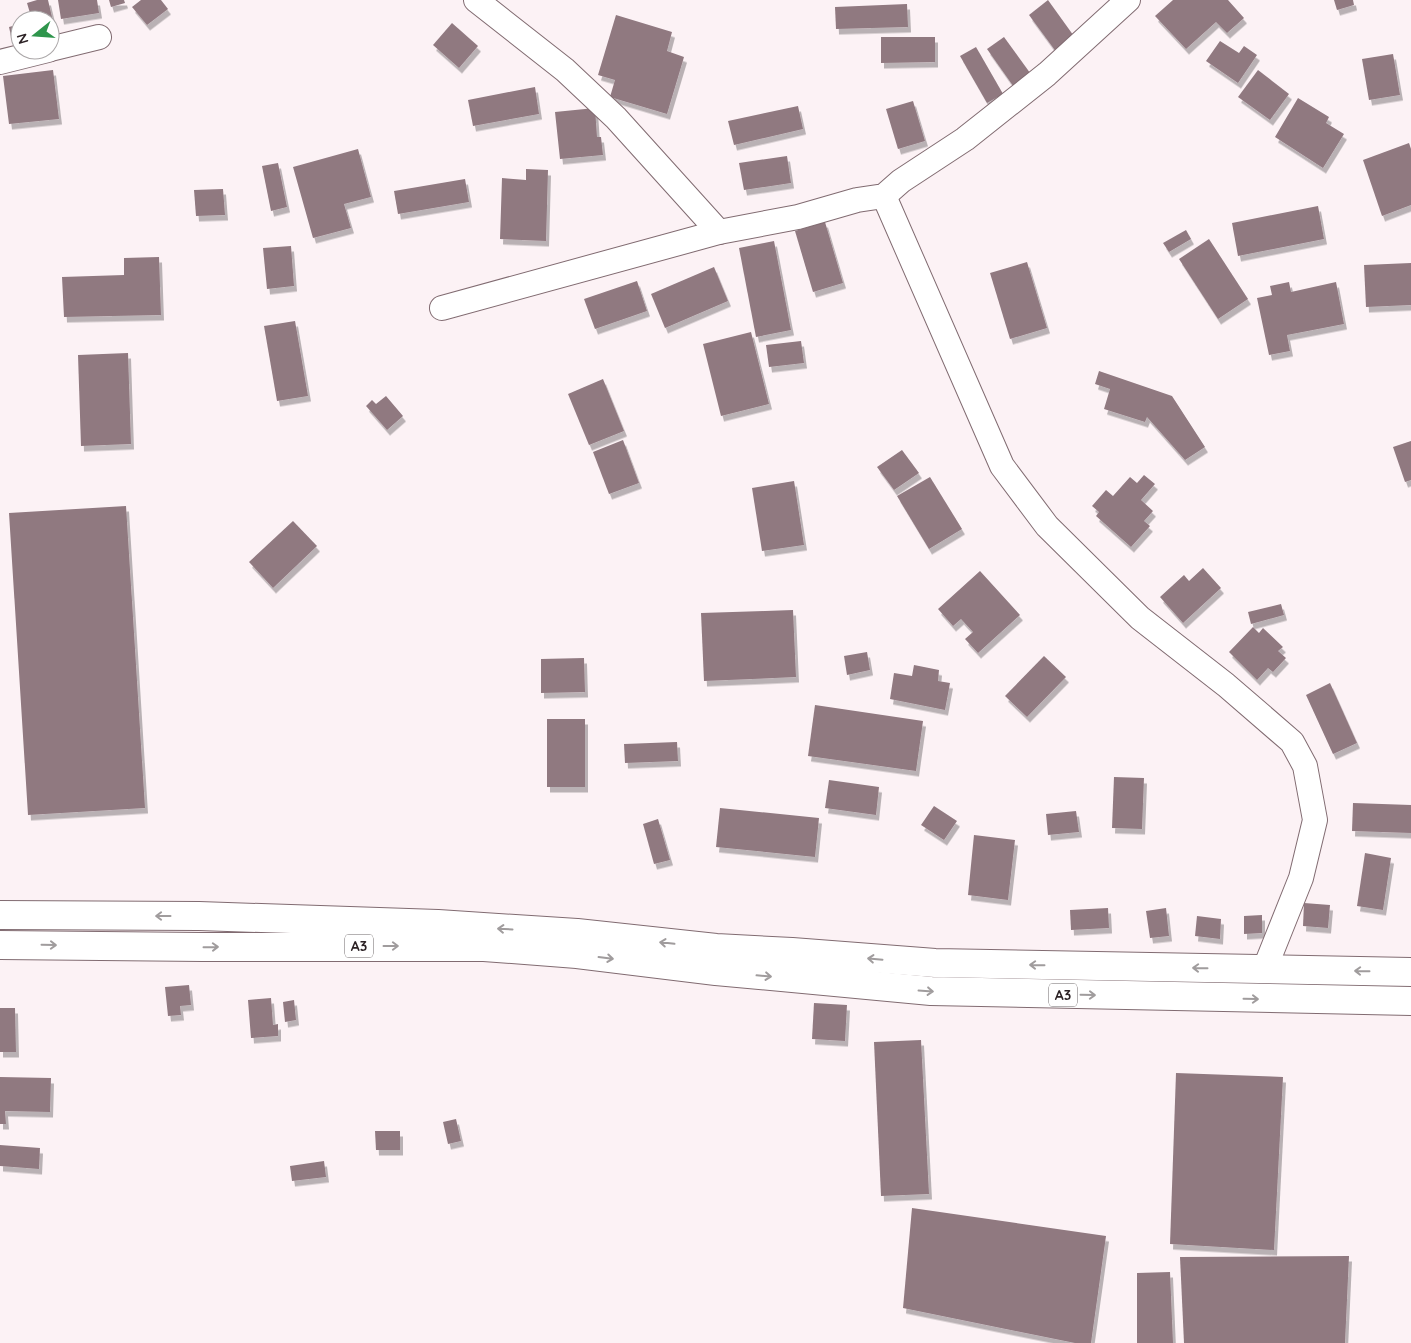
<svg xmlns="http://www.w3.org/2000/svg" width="1411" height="1343" font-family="Quicksand,sans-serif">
<defs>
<filter id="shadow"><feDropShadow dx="3" dy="5.5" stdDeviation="0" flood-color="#0004"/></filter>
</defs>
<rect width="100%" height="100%" fill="#fcf2f5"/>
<g fill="#907980" filter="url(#shadow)">
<polygon points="37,0 48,0 55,30 50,31 50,20 32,20 27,3"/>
<polygon points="58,0 97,0 99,13 61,19"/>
<polygon points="109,0 124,0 125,3 111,7"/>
<polygon points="141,0 161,0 168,9 147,25 132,7"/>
<polygon points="1048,0 1076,39 1057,53 1029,15"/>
<polygon points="1173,0 1228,0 1244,18 1227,33 1216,22 1186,49 1155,16"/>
<polygon points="1334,0 1353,0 1354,5 1337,10"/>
<polygon points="907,4 908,27 836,29 835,7"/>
<polygon points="616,15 672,32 667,51 684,57 667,114 610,97 615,80 598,75"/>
<polygon points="452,23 478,46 459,68 433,45"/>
<polygon points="20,24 20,38 12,41 9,27"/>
<polygon points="881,37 935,37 935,62 881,63"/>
<polygon points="1004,37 1033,77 1016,90 987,49"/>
<polygon points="1220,41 1239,53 1244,46 1257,55 1238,83 1206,61"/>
<polygon points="976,47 1003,94 987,103 960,56"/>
<polygon points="1393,54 1400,95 1369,100 1362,59"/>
<polygon points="53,70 59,119 9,124 3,76"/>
<polygon points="1258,70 1289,94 1270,120 1238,97"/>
<polygon points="535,87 539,114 473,126 468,100"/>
<polygon points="1298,98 1329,117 1326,123 1344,134 1323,168 1275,137"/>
<polygon points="913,101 925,141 898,149 886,109"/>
<polygon points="798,106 803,129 734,145 728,121"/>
<polygon points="595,108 597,137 601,137 603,155 560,159 555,112"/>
<polygon points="1409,143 1411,149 1411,205 1382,216 1363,160"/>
<polygon points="358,149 371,197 344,204 351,228 313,238 293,167"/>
<polygon points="787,156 791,183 744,190 739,163"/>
<polygon points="278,163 287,207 271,211 262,166"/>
<polygon points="526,169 548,170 546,241 500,239 502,178 526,180"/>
<polygon points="465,179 469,202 398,214 394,191"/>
<polygon points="223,189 225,215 196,216 194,190"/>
<polygon points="1318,206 1324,239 1238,256 1232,223"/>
<polygon points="825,222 843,283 813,292 795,231"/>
<polygon points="1186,230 1191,239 1169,252 1163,243"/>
<polygon points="1209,239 1248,299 1218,319 1179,259"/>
<polygon points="774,241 791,330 756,337 739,248"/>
<polygon points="291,246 294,286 267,289 263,248"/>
<polygon points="159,257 161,315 64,317 62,277 124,275 124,258"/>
<polygon points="1027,262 1047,328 1010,339 990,273"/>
<polygon points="1411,263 1411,305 1366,307 1364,265"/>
<polygon points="714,267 728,301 665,328 651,294"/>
<polygon points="637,281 647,311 595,329 584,299"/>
<polygon points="1289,282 1291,292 1336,282 1344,324 1287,335 1290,351 1269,355 1257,298 1272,295 1270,286"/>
<polygon points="295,321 308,396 277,401 264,326"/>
<polygon points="751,332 769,404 721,416 703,344"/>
<polygon points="801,341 804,363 769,367 766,345"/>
<polygon points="128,353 131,444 81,446 78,355"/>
<polygon points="1099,371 1172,396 1205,447 1185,460 1147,417 1145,422 1104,409 1110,389 1095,384"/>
<polygon points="603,379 624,431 589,445 568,394"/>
<polygon points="386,396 403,416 387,430 366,406 372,400 376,404"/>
<polygon points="623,440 639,483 609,494 593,452"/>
<polygon points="1411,441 1411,480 1405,482 1393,447"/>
<polygon points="902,450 919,473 894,490 877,467"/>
<polygon points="1144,475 1155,484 1141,500 1153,511 1144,521 1150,526 1131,547 1096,516 1099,512 1092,506 1106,490 1113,496 1130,477 1137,483"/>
<polygon points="930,477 962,529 929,549 897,496"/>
<polygon points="794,481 804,545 762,551 752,488"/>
<polygon points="126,506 145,808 28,815 9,513"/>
<polygon points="293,521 317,546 273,588 249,562"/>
<polygon points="1203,568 1221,588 1183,623 1160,597 1184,575 1189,581"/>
<polygon points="980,571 1020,615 978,653 965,639 973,632 961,619 953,626 938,609"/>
<polygon points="1281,604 1284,615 1251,624 1248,612"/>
<polygon points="793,610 796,677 704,681 701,613"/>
<polygon points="1253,627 1259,633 1263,628 1283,647 1278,651 1286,658 1273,672 1268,668 1257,680 1229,652"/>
<polygon points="867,652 870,670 847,675 844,656"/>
<polygon points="1044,656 1066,677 1027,717 1005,696"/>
<polygon points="584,658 585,692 541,693 541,659"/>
<polygon points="914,665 939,670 938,681 950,683 945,710 890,699 894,673 912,676"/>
<polygon points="1330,683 1357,743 1333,754 1306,695"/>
<polygon points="815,705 923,721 916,771 808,756"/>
<rect x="547" y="719" width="38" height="68"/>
<polygon points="677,742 678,761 625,763 624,744"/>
<polygon points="1114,777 1144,778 1142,829 1112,828"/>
<polygon points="829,780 879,787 876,815 825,808"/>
<polygon points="1353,803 1411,805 1411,833 1352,831"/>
<polygon points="934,806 957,821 944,840 921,825"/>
<polygon points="720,808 819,818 815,857 716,847"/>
<polygon points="1076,811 1079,832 1048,835 1046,814"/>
<polygon points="658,819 670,860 654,864 643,824"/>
<polygon points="974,835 1015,840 1008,900 968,895"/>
<polygon points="1365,853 1391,858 1383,910 1357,906"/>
<polygon points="1304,903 1330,905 1328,928 1303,926"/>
<polygon points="1108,908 1109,928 1071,930 1070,910"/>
<polygon points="1166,908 1169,936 1150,938 1146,911"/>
<polygon points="1262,915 1262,933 1244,934 1244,916"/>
<polygon points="1197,916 1221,919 1220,939 1195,936"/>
<polygon points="189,985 191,1005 180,1006 181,1015 168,1016 165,987"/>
<polygon points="271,998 273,1025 278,1024 278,1036 251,1038 248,1000"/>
<polygon points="294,1000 296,1020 285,1022 283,1002"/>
<polygon points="814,1003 847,1005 845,1041 812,1039"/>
<polygon points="0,1008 15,1008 16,1052 0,1052"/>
<polygon points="921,1040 929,1194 881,1196 874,1042"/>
<polygon points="1176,1073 1283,1077 1274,1250 1170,1244"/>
<polygon points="0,1077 51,1078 50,1112 5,1111 6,1124 0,1124"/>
<polygon points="456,1119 461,1141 448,1144 443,1122"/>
<polygon points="375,1131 400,1131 400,1150 376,1150"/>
<polygon points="0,1145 40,1148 39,1169 0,1166"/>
<polygon points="324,1161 326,1177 292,1181 290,1166"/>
<polygon points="912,1208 1106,1236 1091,1343 1075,1343 903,1308"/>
<polygon points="1349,1256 1345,1343 1184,1343 1180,1257"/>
<polygon points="1170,1272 1173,1343 1137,1343 1137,1273"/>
</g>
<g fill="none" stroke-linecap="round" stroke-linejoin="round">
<g stroke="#816b71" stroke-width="26">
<g id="street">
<polyline points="476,0 565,70 616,118 719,232"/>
<polyline points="50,49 99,37"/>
<polyline points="0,62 48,50"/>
<polyline points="884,196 1002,466 1047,526 1140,618 1226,685 1292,742 1305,766 1315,820 1301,878 1265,968"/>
<polyline points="442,308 719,232 798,217 857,200 884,196 901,181 965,139 1047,74 1128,0"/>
</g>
</g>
<g stroke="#816b71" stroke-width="30">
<g id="primary">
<polyline points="0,915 199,916 438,924 577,933 716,948 792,952 935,963 1411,972"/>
<polyline points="0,945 202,947 484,947 577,954 716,971 931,991 1411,1001"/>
</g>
</g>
<use href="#street" stroke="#fff" stroke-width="24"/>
<use href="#primary" stroke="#fff" stroke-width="28"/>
</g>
<defs><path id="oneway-shaft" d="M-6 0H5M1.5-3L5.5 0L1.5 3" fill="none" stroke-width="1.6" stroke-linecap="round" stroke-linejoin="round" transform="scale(1.25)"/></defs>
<g stroke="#a09c9d">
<use href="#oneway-shaft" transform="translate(163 916) rotate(-180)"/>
<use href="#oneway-shaft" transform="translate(505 929) rotate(-177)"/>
<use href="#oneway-shaft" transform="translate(667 943) rotate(-174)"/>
<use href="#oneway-shaft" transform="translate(49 945) rotate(1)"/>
<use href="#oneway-shaft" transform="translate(391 946)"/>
<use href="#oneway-shaft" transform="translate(211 947) rotate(-1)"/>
<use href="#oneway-shaft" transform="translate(606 958) rotate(7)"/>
<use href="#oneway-shaft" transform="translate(875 959) rotate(-175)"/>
<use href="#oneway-shaft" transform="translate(1037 965) rotate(-179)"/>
<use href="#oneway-shaft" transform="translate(1200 968) rotate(-179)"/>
<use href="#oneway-shaft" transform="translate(1362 971) rotate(-179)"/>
<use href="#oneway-shaft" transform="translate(764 976) rotate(5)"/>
<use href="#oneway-shaft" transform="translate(926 991) rotate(4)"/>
<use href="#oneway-shaft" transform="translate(1088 995) rotate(1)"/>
<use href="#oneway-shaft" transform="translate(1251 999) rotate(1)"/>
</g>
<g text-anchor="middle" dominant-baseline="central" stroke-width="4" stroke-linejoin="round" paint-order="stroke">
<g fill="#fff" stroke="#6b6466" stroke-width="1">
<rect x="345" y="934.5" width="28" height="23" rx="4"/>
<rect x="1049" y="983.5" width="28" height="23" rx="4"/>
</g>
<g font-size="14" font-weight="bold" fill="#2c2225">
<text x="359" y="946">A3</text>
<text x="1063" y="995">A3</text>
</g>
</g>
<g transform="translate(35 35) rotate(253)"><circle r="24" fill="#ffffff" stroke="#aba7a8"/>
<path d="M0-4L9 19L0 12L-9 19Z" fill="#2e954c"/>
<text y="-8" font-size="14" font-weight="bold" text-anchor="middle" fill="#2c2225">N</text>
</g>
</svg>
